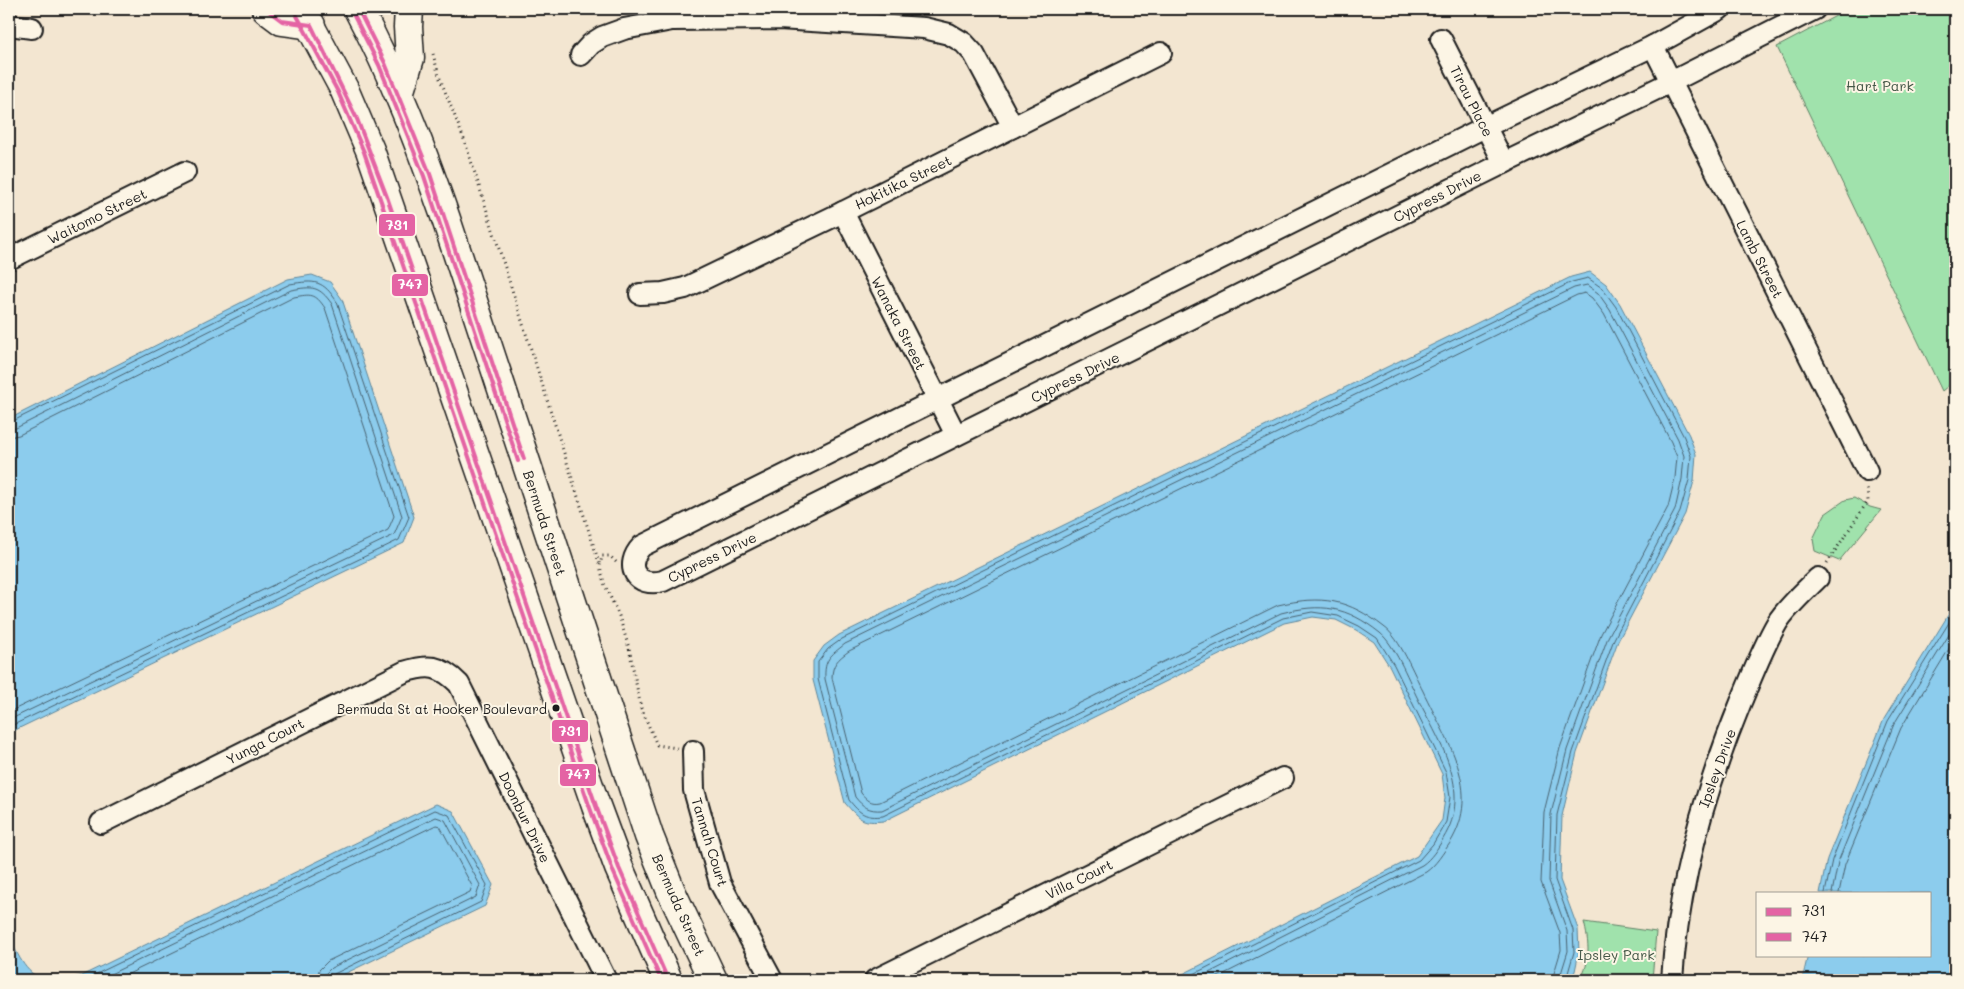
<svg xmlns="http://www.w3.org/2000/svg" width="1964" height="989" font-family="Mali,sans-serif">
<rect width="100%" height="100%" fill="#f3e6d1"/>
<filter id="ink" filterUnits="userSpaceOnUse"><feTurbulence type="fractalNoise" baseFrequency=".02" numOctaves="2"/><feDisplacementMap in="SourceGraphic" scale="10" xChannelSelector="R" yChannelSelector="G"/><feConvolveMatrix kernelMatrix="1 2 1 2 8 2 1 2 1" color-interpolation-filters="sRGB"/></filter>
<g filter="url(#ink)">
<g fill="#a0e2ac" stroke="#5e7f64">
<polygon points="1849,9 1955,9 1955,380 1942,391 1777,47"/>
<polygon points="1854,498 1870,507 1881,510 1839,561 1815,551 1813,539 1825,514 1845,500"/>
<path d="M1584,922L1656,932L1652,980H1580C1591,962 1589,942 1584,922Z"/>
</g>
<g fill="#8ccced" stroke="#5f8699">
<path d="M1590,272L1606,284L1620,304L1689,435L1696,454L1694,481L1685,514L1618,641L1577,753L1562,816L1560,880L1578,929L1579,952L1575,971L1570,980H1171L1417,856L1442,820L1445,798L1442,774L1390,667L1374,642L1356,630L1336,620L1313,617L1284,623L884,821C862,823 860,820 845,803L813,680V661L824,646L839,635L1571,277Z"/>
<polygon points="312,275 330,282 342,299 414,517 404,543 9,733 9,419 288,279"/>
<polygon points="1955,604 1955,980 1802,980 1808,955 1930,955 1930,893 1820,893 1827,859 1884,719"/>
<polygon points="436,804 453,811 493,885 485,906 332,980 65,980 81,976"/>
<path d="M9,938C19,955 26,978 49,980H9Z"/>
</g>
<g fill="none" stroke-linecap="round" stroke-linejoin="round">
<g stroke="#496270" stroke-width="1">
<path d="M9,423L290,284C315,280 323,280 337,302L409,517L399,540L9,727"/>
<path d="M9,429L16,428L291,290C313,286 319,286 332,304L402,516L394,535L9,720"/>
<path d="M9,437L19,435L294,297C311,294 315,293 325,308L394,516L388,530L9,712"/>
<polyline points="1825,893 1832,860 1888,721 1955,613"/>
<polyline points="1832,893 1838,862 1894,724 1955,625"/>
<polyline points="1839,893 1845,864 1901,728 1955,639"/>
<polyline points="84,980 435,810 449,815 487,885 481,902 334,974 331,980"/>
<polyline points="98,980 436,817 445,820 480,885 476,897 331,968 326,973 325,980"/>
<polyline points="116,980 436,825 440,826 472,886 470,892 328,961 319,970 317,980"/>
<path d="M1182,980L1419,860L1433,844L1446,822L1450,797L1446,772L1394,665L1377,638L1359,626L1338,616L1312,612L1283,618L883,816C866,818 860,814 849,800L818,679V662L828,649L842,639L1572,282L1588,278L1602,288L1616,307L1684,437L1691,456L1689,480L1680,512L1614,639L1573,752L1557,815L1555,880L1573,930L1574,952L1566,980"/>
<path d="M1195,980L1422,865C1431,859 1438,848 1443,839C1474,790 1438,740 1416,695C1408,678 1394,644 1380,633C1346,606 1322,603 1281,613L882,810C869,811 863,807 855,797L825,679C824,659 830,656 845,644L1574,288L1587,285L1598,293L1610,310L1678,439L1684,456L1682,479L1675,510L1608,637L1567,750L1551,814L1549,881L1567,931L1568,951L1559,980"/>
<path d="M1212,980L1426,872C1436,865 1443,853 1450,843C1483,790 1446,740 1423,691C1414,674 1400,638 1384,627C1348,599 1322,595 1278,605L880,802C871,804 867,800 861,793L832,678C832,664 838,659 849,651L1577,295L1585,293L1592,298L1604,314L1671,442L1677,457L1675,478L1668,507L1601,634L1560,748L1544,812L1541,882L1560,933L1561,950L1552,980"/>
</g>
<g stroke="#1c1c1c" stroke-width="24">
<g id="street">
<path d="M1720,9L1653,46L1485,127L642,546C623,566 636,588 663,581L1504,163L1671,82L1815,9"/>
<polyline points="9,25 32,28"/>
<polyline points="1441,39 1504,163"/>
<polyline points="1653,46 1867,471"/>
<polyline points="581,55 591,44 602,37 624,29 672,20 779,19 924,28 949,34 964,43 974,54 1013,127"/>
<polyline points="843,212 956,435"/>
<polyline points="9,259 185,172"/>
<polyline points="640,294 663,293 685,288 843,212 1161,53"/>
<polyline points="693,751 694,790 720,883 772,980"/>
<path d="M101,823L404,672C429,664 440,665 459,684L606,980"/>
<polyline points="875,980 1283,778"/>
<path d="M1672,980C1678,883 1704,792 1741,702C1752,676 1763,647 1777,623C1785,609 1806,590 1818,578"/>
</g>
</g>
<g stroke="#1c1c1c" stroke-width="31">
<g id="primary">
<polyline points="266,9 282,21 311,25"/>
<polyline points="301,9 344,89 370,150 596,806 619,868 668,980"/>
<path d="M358,9C394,76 421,147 446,219L649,836L671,891L713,980"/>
<polyline points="399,94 410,58 408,27 409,9"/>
</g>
</g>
<g stroke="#1c1c1c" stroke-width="3" stroke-dasharray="1 4" stroke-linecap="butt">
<polyline points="433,54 439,76 465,142 600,566"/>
<polyline points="616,562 610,556 602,556 600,566 604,583 619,616 629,648 641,708 657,745 677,748"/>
<polyline points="1827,563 1868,501 1867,487"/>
</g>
<use href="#street" stroke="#fcf5e5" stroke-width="20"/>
<use href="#primary" stroke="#fcf5e5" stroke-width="28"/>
<g stroke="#fcf5e5" stroke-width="8">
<g id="bus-1">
<polyline points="266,9 282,21 311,25 357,119 387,197 596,806 619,868 668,980"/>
<polyline points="358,9 385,63 430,174 524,459"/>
</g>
</g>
<g stroke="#fcf5e5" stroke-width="8">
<g id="bus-2">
<polyline points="295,12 338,92 364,152 590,808 613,871 661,980"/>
<polyline points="352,12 379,65 424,176 518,461"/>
</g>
</g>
<use href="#bus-1" stroke="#e463a4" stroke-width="4"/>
<use href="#bus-2" stroke="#e463a4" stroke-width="4"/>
</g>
</g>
<circle fill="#1c1c1c" stroke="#fcf5e5" stroke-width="2" cx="556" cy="708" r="4.5"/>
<g text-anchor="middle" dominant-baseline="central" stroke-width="4" stroke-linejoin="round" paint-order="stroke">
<g font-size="13" fill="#1c1c1c" stroke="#fcf5e5" text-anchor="end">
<text x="547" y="708">Bermuda St at Hooker Boulevard</text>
</g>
<g font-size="14" fill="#445747" stroke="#fcf5e5">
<text x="1880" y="85">Hart Park</text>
<text x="1616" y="954">Ipsley Park</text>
</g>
<g font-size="14" fill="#1c1c1c" stroke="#fcf5e5">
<text transform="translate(1472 101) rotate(63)">Tirau Place</text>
<text transform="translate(903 182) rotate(-26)">Hokitika Street</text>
<text transform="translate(1437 196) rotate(-27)">Cypress Drive</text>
<text transform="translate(97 216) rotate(-26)">Waitomo Street</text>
<text transform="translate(1760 259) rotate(63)">Lamb Street</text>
<text transform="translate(899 323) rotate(63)">Wanaka Street</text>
<text transform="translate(1075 377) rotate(-26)">Cypress Drive</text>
<text transform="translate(545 523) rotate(72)">Bermuda Street</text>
<text transform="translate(712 557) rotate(-26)">Cypress Drive</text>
<text transform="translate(265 741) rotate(-27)">Yunga Court</text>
<text transform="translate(1717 768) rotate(-70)">Ipsley Drive</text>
<text transform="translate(525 817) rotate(64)">Doonbur Drive</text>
<text transform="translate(710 842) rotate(73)">Tannah Court</text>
<text transform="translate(1079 879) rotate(-26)">Villa Court</text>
<text transform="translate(679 905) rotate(66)">Bermuda Street</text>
</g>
</g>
<g stroke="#fcf5e5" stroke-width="2">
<rect x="378" y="213" width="38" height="24" rx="5" fill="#e463a4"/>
<rect x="391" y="273" width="38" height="24" rx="5" fill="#e463a4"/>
<rect x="551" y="719" width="38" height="24" rx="5" fill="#e463a4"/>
<rect x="559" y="763" width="38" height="24" rx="5" fill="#e463a4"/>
</g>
<g font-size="14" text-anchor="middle" font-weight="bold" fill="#fff">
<text x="397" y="230">731</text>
<text x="410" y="289">747</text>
<text x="570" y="736">731</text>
<text x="578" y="779">747</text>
</g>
<rect width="1964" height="989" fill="none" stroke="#fcf5e5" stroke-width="30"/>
<rect x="15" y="15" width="1934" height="959" fill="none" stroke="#1c1c1c" stroke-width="2" filter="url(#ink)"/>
<rect x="1756" y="892" width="175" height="65" fill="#fcf5e5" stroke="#a29e95"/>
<rect x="1766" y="908" width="25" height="8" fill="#e463a4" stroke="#a29e95"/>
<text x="1802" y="916" font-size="15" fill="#1c1c1c">731</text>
<rect x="1766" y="933" width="25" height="8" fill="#e463a4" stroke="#a29e95"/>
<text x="1802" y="942" font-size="15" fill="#1c1c1c">747</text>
</svg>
